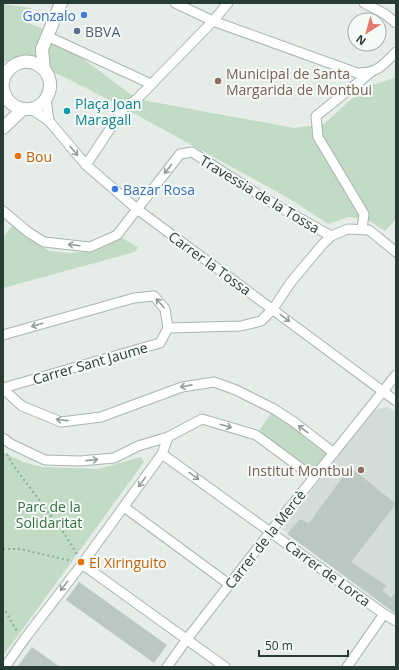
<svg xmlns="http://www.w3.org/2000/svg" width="399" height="670" font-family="'Open Sans',sans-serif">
<rect width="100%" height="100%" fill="#e6ede9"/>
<polygon fill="#d4ddd7" points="387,407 396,412 396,613 282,529 373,410"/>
<g fill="#c1dbc4">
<polygon points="3,4 31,8 27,22 43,29 137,99 294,128 324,124 367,85 376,84 394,78 396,76 396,219 385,231 368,220 349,217 328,224 292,200 124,108 86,88 35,63 16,61 3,62"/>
<polygon points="12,226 49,251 70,253 95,251 122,238 138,247 135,252 3,288 3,238"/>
<polygon points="274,409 334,453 313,477 256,435"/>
<polygon points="3,452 23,462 42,467 98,469 141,457 144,462 3,656"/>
</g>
<g fill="#bbc8c1">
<polygon points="350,467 396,504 351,562 387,586 382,590 391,598 396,592 396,614 287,534 300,519 309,523"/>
<polygon points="79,582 167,645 154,663 66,600"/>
<polygon points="32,647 60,667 20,667 18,666"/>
</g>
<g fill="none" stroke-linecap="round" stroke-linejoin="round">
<g stroke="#a9b5af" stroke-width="11">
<g id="minor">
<path d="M175,3L213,21L357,73C378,73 382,66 396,52"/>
<polyline points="364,3 385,14 396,23"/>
<polyline points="47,36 151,84"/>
<polyline points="31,109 49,121 46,99"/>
<polyline points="49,121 86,165 137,209 396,401"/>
<polyline points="86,165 124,108 137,99 213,21 228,3"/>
<polyline points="3,211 28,232 44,242 90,247 117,235 180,154 192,152 262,197 331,236"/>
<polyline points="362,229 364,214 318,137 316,116 370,73"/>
<polyline points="168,328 241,326 261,321 273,309 291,282 322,245 331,236 348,229 369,230 396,252"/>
<polyline points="3,335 134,298 154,296 165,309 168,328 160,343 3,388"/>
<polyline points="3,389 22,406 61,422 101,417 182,387 214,382 236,390 274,409 294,422 334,453"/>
<polyline points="3,438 11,444 45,460 80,461 114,458 138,446 168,437 202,419 256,435 313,477"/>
<polyline points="162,454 384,614 396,621"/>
<polyline points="124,507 230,585"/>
<polyline points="82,564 225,667"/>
<polyline points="5,667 26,637 82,564 162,454 168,437"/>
<polyline points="167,667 187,639 271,531 396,375"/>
<polyline points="347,667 384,614"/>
</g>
</g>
<g stroke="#a9b5af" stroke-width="14">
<g id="tertiary">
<polyline points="44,69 42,49 61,3"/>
<path d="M3,83C5,67 23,56 38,65C65,81 42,121 15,106C8,102 4,96 3,88"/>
<polyline points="3,128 23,109"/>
</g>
</g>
<g stroke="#8aad9c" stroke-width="2" stroke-dasharray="2 3" stroke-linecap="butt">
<polyline points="7,454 13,465 64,533 77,554"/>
<polyline points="3,549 20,549 72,561"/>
<polyline points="3,607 17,631"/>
</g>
<use href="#minor" stroke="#fff" stroke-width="9"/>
<use href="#tertiary" stroke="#fff" stroke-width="12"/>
</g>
<defs><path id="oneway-shaft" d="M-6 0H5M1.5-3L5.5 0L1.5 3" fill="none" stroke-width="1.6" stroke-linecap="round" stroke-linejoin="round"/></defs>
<g stroke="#939e9a">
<use href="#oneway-shaft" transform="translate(74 151) rotate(50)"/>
<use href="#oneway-shaft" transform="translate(168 169) rotate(128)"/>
<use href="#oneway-shaft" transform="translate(74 245) rotate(-173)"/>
<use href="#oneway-shaft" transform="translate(160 303) rotate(-131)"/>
<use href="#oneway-shaft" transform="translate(285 318) rotate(37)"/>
<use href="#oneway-shaft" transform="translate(37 325) rotate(164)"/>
<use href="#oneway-shaft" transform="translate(186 386) rotate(169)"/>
<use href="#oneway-shaft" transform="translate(62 420) rotate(-174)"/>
<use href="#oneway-shaft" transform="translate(226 426) rotate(16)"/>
<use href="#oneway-shaft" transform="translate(303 429) rotate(-143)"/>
<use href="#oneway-shaft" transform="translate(92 460) rotate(-6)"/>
<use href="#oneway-shaft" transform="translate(194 476) rotate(36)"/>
<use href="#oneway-shaft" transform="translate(142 482) rotate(126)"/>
<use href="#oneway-shaft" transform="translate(64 586) rotate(129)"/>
</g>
<g fill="#3f7fe0" stroke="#f6faf7" stroke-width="1.5">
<circle cx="84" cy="15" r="4"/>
<circle cx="115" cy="189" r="4"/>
</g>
<circle fill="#5c6f8a" stroke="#f6faf7" stroke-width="1.5" cx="77" cy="31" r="4"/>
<g fill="#8d6e63" stroke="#f6faf7" stroke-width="1.5">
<circle cx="218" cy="81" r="4"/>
<circle cx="361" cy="470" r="4"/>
</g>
<circle fill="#0f9aa8" stroke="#f6faf7" stroke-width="1.5" cx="67" cy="111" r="4"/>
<g fill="#e8710a" stroke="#f6faf7" stroke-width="1.5">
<circle cx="18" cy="156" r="4"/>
<circle cx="81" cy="562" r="4"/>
</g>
<g text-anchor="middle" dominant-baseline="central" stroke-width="4" stroke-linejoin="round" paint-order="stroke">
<g font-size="14" fill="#366cbe" stroke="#f6faf7" text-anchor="end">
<text x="76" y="15">Gonzalo</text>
<text x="123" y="189" text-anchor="start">Bazar Rosa</text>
</g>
<g font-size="14" fill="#4e5e75" stroke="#f6faf7" text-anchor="start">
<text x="85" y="31">BBVA</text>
</g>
<g font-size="14" fill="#785e54" stroke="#f6faf7" text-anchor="start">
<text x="226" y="73">Municipal de Santa<tspan x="226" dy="16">Margarida de Montbui</tspan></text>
<text x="353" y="470" text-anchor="end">Institut Montbui</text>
</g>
<g font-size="14" fill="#0d838f" stroke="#f6faf7" text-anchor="start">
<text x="75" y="103">Plaça Joan<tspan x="75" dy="16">Maragall</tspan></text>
</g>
<g font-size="14" fill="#c56008" stroke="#f6faf7" text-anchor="start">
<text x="26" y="156">Bou</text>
<text x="89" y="562">El Xiringuito</text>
</g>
<g font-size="14" fill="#273d34" stroke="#f6faf7">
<text transform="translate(260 194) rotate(31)">Travessia de la Tossa</text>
<text transform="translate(210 263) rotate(36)">Carrer la Tossa</text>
<text transform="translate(90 363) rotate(-16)">Carrer Sant Jaume</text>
<text transform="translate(265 539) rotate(-52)">Carrer de la Mercè</text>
<text transform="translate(328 573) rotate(36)">Carrer de Lorca</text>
</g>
<g font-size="14" fill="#357042" stroke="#f6faf7">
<text x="49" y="506">Parc de la<tspan x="49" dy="16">Solidaritat</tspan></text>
</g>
</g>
<rect width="399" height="670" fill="none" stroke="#273d34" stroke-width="8"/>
<g transform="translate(367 32) rotate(217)"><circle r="19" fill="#f6faf7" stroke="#a3aea9"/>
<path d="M0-3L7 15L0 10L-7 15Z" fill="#e2786e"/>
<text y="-6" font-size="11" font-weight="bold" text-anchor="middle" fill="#273d34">N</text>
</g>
<path d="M259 650v6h89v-6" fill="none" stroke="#273d34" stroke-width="2"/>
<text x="265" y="650" font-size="12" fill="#273d34" stroke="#f6faf7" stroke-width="3" paint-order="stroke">50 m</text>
</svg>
